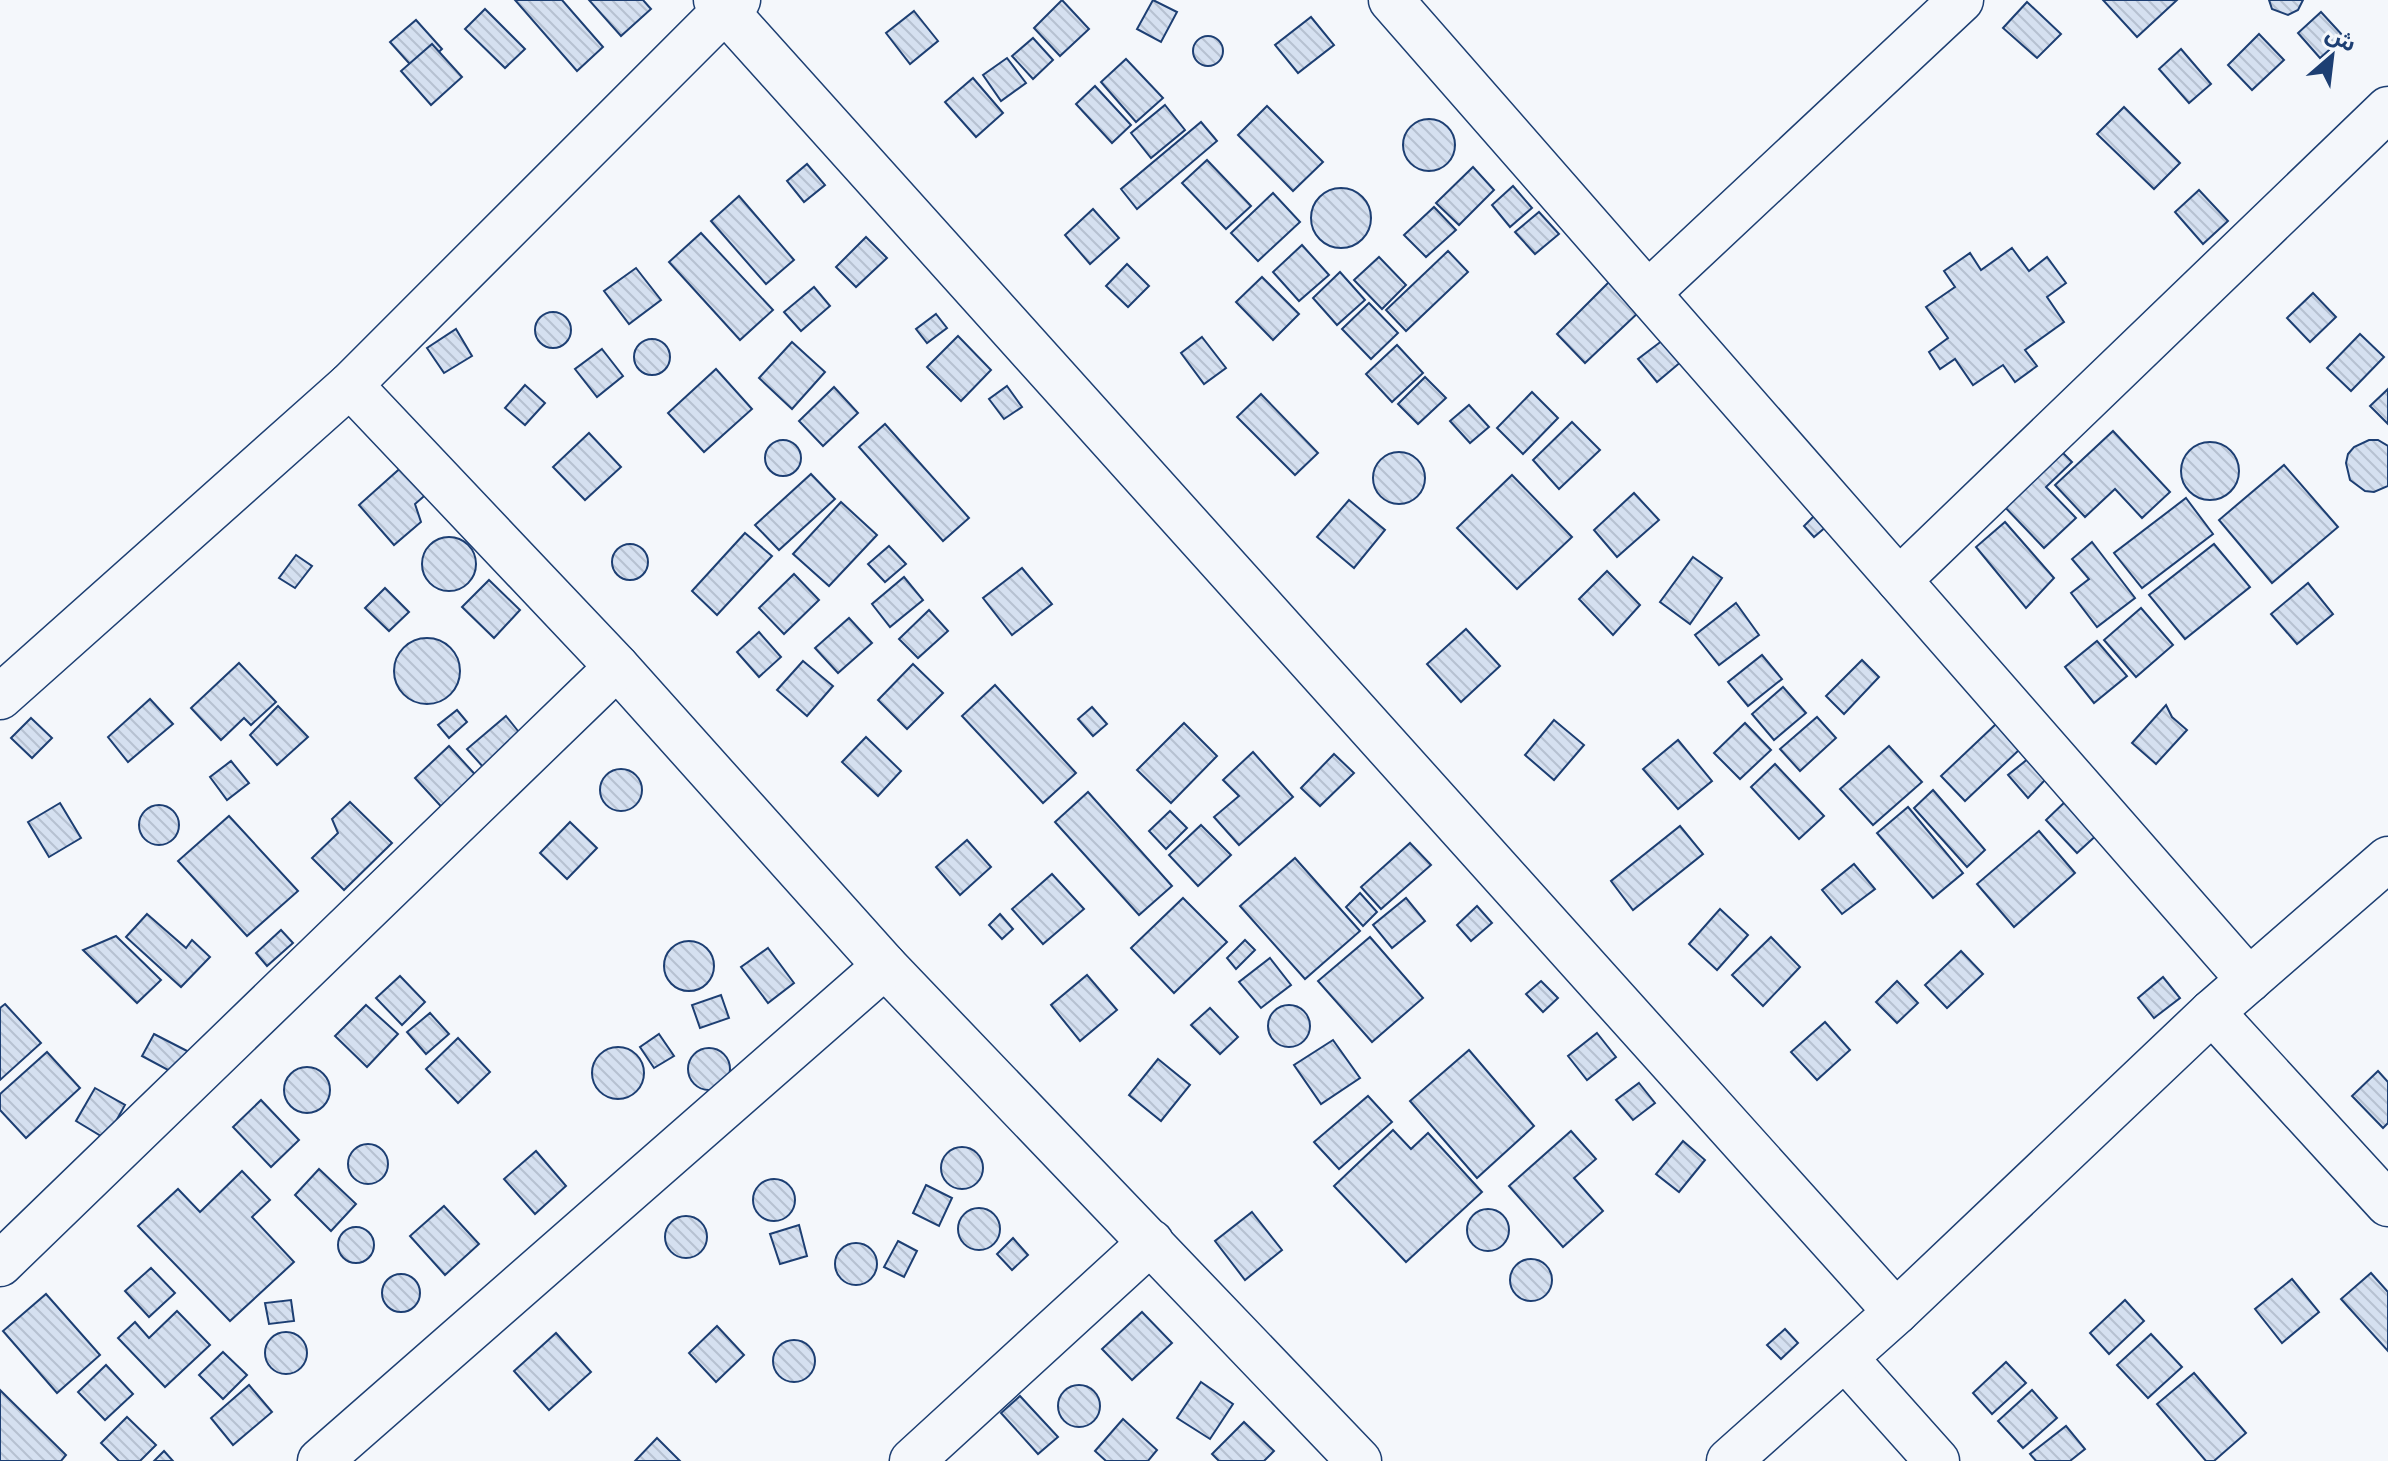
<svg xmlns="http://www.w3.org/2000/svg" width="2388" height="1461" font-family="'Golos Text','Noto Sans Arabic',sans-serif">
<defs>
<pattern id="building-back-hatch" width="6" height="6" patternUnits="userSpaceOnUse" patternTransform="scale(2)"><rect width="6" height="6" fill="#d5e0f0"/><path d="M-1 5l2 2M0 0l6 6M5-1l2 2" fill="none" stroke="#b6c1d1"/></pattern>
</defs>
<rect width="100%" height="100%" fill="#f4f7fb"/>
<g fill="url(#building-back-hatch)" stroke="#1d3f73" stroke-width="2">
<polygon points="515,0 562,0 603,47 577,71"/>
<polygon points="589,0 643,0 651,9 621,36"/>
<polygon points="1062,0 1089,29 1060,56 1034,28"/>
<polygon points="1153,0 1177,12 1161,42 1137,29"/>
<polygon points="2103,0 2177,0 2137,37"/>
<polygon points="2269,0 2303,0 2298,10 2288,15 2272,9"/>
<polygon points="2027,2 2061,34 2037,58 2003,28"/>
<polygon points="485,9 525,49 505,68 465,29"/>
<polygon points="914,11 938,41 910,64 886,33"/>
<polygon points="2321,12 2344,37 2320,58 2298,33"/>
<polygon points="1311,17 1334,45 1298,73 1275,45"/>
<polygon points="416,20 442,49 417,72 390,42"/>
<polygon points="2259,34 2284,60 2252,90 2228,65"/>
<circle cx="1208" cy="51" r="15"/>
<polygon points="1033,38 1053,60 1033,79 1012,56"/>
<polygon points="432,44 462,77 431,105 401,71"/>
<polygon points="2181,49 2211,84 2189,103 2159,69"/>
<polygon points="1007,58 1026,83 1001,101 983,75"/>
<polygon points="1126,59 1163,98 1136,122 1101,82"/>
<polygon points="973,78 1003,113 976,137 945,102"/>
<polygon points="1095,86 1131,125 1112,143 1076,104"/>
<polygon points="1165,105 1185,130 1151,158 1131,133"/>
<polygon points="1267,106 1323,162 1293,191 1238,135"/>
<polygon points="2124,107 2180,163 2154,189 2097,134"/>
<circle cx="1429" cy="145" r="26"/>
<polygon points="1201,122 1217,141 1137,209 1121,189"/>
<polygon points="1207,160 1251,206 1226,229 1182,183"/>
<polygon points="807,164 825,185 804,202 787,181"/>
<polygon points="1473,167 1494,190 1459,225 1436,203"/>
<polygon points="1513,186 1532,208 1510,227 1492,205"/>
<circle cx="1341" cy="218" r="30"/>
<polygon points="2199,190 2228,221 2203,244 2175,212"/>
<polygon points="1273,193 1300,222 1258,261 1231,233"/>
<polygon points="739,196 794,260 766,284 711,221"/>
<polygon points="1434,207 1456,230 1426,257 1404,235"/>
<polygon points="1093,209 1119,238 1090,264 1065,235"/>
<polygon points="1539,212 1559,234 1535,254 1515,232"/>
<polygon points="701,233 773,310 740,340 669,262"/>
<polygon points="866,237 887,258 856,287 836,267"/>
<polygon points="1302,245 1329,275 1299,301 1273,272"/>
<polygon points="2012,248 2029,271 2047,257 2066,283 2047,297 2064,322 2025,350 2037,366 2015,382 2003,365 1973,385 1955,359 1940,369 1929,352 1948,338 1926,307 1955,287 1944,271 1970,253 1981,270"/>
<polygon points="1448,251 1468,272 1406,331 1386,310"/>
<polygon points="1379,257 1406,285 1382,309 1354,280"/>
<polygon points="1127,264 1149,286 1128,307 1106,286"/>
<polygon points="636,268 661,300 629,324 604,291"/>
<polygon points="1340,272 1365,300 1337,325 1313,298"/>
<polygon points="1262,277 1299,314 1273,340 1236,302"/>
<polygon points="1611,280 1641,310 1585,363 1557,334"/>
<polygon points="814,287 830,306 801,331 784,312"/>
<polygon points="2313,293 2336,317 2310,342 2287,318"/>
<polygon points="1369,303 1398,333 1371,359 1342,329"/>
<circle cx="553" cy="330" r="18"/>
<polygon points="936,314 947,328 927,343 916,329"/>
<polygon points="456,329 472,356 444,373 427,348"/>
<polygon points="2360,334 2384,357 2351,391 2327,368"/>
<polygon points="958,336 991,370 961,401 927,367"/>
<polygon points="1202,337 1226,368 1204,384 1181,353"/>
<circle cx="652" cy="357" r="18"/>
<polygon points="1663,340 1682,361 1657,382 1638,359"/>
<polygon points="792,342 825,372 792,409 759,378"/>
<polygon points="1397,345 1423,373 1392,402 1366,374"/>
<polygon points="602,349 623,376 597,397 575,369"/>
<polygon points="716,369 752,409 704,452 668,413"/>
<polygon points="1425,377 1446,398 1418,424 1398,404"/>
<polygon points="525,385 545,403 525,425 505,408"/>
<polygon points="1007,386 1022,407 1004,419 989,399"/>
<polygon points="834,387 858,413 823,446 799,421"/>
<polygon points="2388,389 2388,424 2370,406"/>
<polygon points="1532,392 1558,418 1523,454 1497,428"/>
<polygon points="1261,394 1318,453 1295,475 1237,417"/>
<polygon points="1469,405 1489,427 1470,443 1450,421"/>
<polygon points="1572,422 1600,450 1559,489 1533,460"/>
<polygon points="885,424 969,518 943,541 859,447"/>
<polygon points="2113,431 2170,492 2142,518 2115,489 2085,517 2055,485"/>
<polygon points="589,433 621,467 585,500 553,467"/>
<polygon points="2369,440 2378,440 2388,446 2388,486 2374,492 2365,491 2350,480 2346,463 2348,454 2354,447"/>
<circle cx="783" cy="458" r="18"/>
<circle cx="2210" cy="471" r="29"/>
<polygon points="2058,448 2072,462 2046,487 2076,518 2044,548 2001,503"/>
<circle cx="1399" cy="478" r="26"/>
<polygon points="405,464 430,491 415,504 421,522 394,545 359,505"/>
<polygon points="2284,465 2338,527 2272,583 2219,520"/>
<polygon points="811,474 835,499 779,550 755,525"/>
<polygon points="1512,475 1572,537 1517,589 1457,528"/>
<polygon points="1634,493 1659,520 1617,557 1594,530"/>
<polygon points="2186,498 2213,534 2142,588 2114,553"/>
<polygon points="1349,500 1385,530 1354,568 1317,537"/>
<polygon points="841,502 877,535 829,586 793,554"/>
<polygon points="1816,514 1827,526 1814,537 1804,526"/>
<polygon points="2005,522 2054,578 2026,608 1976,547"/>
<polygon points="745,533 772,556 717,615 692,591"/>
<circle cx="449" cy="564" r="27"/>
<polygon points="2092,542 2135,598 2097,627 2071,593 2089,579 2072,559"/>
<polygon points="2214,544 2250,587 2185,639 2149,595"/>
<circle cx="630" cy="562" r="18"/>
<polygon points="889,546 906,564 885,582 868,564"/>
<polygon points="296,555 312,566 295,588 279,578"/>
<polygon points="1693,557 1722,578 1690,624 1660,602"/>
<polygon points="1022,568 1052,604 1012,635 983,598"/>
<polygon points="1607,571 1640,605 1613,635 1579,599"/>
<polygon points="794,574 819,600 784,634 759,608"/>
<polygon points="904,577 923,600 890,627 872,604"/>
<polygon points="489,580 520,610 494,638 462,607"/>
<polygon points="2308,583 2333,614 2297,644 2271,614"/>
<polygon points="385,588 409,612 389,631 365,608"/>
<polygon points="1736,603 1759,635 1719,665 1695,635"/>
<polygon points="2141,608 2173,645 2136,677 2104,640"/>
<polygon points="929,610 948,631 918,658 899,639"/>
<polygon points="849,618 872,643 838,673 815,648"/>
<polygon points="1466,629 1500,666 1461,702 1427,664"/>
<polygon points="759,632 781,657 759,677 737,652"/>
<circle cx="427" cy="671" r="33"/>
<polygon points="2097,641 2127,676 2094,703 2065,667"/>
<polygon points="1762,655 1782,679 1748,706 1728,682"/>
<polygon points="1862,660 1879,677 1844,714 1826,696"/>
<polygon points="803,661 833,686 807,716 777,690"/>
<polygon points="239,663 276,702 251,725 244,718 221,740 191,708"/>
<polygon points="913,664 943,693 907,729 878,700"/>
<polygon points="995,685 1076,773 1043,803 962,716"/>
<polygon points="1783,687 1806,713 1774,740 1752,714"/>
<polygon points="150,699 173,724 128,762 108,737"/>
<polygon points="2166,705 2172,717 2187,730 2156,764 2132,743"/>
<polygon points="278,706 308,737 277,765 250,735"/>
<polygon points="1092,707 1107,724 1093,736 1078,719"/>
<polygon points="457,710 467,722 449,738 438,725"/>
<polygon points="506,716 522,736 484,768 467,749"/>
<polygon points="1817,717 1836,738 1800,771 1780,749"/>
<polygon points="31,718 52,738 32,758 11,738"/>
<polygon points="1554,720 1584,745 1554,780 1525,755"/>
<polygon points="1184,723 1217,756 1171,803 1137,770"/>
<polygon points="1745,723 1771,750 1740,779 1714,753"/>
<polygon points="1996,724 2019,750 1965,801 1941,776"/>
<polygon points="866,737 901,771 878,796 842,762"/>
<polygon points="1678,740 1712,781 1678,809 1643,769"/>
<polygon points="449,746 482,782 448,814 415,778"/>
<polygon points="1889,746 1922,782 1873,825 1840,789"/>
<polygon points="1253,752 1293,797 1239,845 1214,817 1239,796 1223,780"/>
<polygon points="1334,754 1354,773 1320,806 1301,788"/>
<polygon points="2029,758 2046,779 2028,798 2008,775"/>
<polygon points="231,761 249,783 227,800 210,777"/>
<polygon points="1775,764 1824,816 1799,839 1751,787"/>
<circle cx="621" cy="790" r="21"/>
<polygon points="1933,790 1985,850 1967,867 1914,808"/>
<polygon points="1088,792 1172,886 1139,915 1055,822"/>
<polygon points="2068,799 2100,832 2077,853 2046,820"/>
<polygon points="350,802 392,843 344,890 312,858 338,833 332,819"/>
<polygon points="60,803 81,838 49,857 28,822"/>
<circle cx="159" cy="825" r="20"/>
<polygon points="1908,807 1963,873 1933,898 1877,833"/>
<polygon points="1170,811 1187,828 1166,849 1149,831"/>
<polygon points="229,816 298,891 247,936 178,861"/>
<polygon points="570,822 597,848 567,879 540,853"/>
<polygon points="1201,825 1231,855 1198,886 1169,855"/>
<polygon points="1680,826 1703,854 1633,910 1611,881"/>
<polygon points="2039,831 2075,873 2014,927 1977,884"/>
<polygon points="967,840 991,867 960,895 936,867"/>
<polygon points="1410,843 1431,865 1381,909 1361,887"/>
<polygon points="1295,858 1360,931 1305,979 1240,906"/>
<polygon points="1854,864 1875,889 1842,914 1822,890"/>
<polygon points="1052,874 1084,909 1043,944 1012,909"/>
<polygon points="1360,893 1377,912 1363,926 1346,907"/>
<polygon points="1183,898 1227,942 1174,993 1131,948"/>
<polygon points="1406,898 1425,921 1392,948 1373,925"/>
<polygon points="1477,906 1492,923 1471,941 1457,925"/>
<polygon points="1720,909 1748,935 1717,970 1689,944"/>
<polygon points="147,914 186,948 192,940 210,957 181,987 126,937"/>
<polygon points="1000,914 1013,929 1002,939 989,925"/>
<polygon points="281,930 293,943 267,966 256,953"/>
<polygon points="116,936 161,980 137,1003 83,950"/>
<polygon points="1370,937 1423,998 1372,1042 1318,981"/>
<polygon points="1771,937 1800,967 1763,1006 1732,975"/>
<polygon points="1245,940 1255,950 1236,969 1227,958"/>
<circle cx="689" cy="966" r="25"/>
<polygon points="768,948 794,983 768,1003 741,967"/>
<polygon points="1961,951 1983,974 1947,1008 1925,985"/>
<polygon points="1270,958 1291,985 1261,1008 1239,982"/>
<polygon points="1087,975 1117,1010 1080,1041 1051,1005"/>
<polygon points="400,976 425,1002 402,1025 376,998"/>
<polygon points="2163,977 2180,998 2154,1018 2138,998"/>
<polygon points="1541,981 1558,998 1543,1012 1526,994"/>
<polygon points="1897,981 1918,1003 1897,1023 1876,1002"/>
<polygon points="721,995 729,1018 700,1028 692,1005"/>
<polygon points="5,1004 41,1043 0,1080 0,1008"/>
<polygon points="366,1005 398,1034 367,1067 335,1036"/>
<circle cx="1289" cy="1026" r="21"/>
<polygon points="1210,1008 1238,1037 1220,1054 1191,1025"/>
<polygon points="430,1013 449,1034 426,1054 407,1032"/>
<polygon points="1825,1022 1850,1050 1817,1080 1791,1052"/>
<polygon points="1597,1033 1616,1057 1587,1080 1568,1056"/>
<polygon points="154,1034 193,1054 181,1077 142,1056"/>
<polygon points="659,1034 674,1056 654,1068 640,1047"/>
<polygon points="458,1038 490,1072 458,1103 426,1069"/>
<polygon points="1333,1040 1360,1078 1321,1104 1294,1065"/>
<circle cx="618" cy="1073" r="26"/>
<circle cx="709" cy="1069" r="21"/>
<polygon points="1469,1050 1534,1126 1477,1178 1410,1101"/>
<polygon points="47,1052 80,1088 26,1138 0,1110 0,1094"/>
<polygon points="1158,1059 1190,1085 1161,1121 1129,1095"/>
<circle cx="307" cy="1090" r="23"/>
<polygon points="2378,1071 2388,1082 2388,1123 2383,1128 2352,1096"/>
<polygon points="1639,1083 1655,1103 1633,1120 1616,1100"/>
<polygon points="95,1088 125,1105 106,1139 76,1121"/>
<polygon points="1368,1096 1392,1122 1339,1169 1314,1142"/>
<polygon points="261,1100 299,1140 271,1167 233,1127"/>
<polygon points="1393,1130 1411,1149 1428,1133 1482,1192 1406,1262 1334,1186"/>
<polygon points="1571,1131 1596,1159 1574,1178 1603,1211 1563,1247 1509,1186"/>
<polygon points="1683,1141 1705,1160 1679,1192 1656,1174"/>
<circle cx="368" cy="1164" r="20"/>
<circle cx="962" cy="1168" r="21"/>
<polygon points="536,1151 566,1186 535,1214 504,1179"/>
<polygon points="319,1169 356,1204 331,1231 295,1195"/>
<polygon points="242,1171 270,1200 252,1217 294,1262 230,1321 138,1226 178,1189 200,1212"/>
<circle cx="774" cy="1200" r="21"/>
<polygon points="926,1185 952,1198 939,1226 913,1213"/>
<polygon points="444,1206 479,1244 445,1275 410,1236"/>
<circle cx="979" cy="1229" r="21"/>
<circle cx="1488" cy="1230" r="21"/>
<polygon points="1252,1212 1282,1250 1245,1280 1215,1241"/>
<circle cx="686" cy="1237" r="21"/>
<polygon points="799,1225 807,1256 780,1264 770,1234"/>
<circle cx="356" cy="1245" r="18"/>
<polygon points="1013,1238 1028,1255 1012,1270 997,1254"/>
<polygon points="898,1241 917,1251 904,1277 884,1267"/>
<circle cx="856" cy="1264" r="21"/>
<circle cx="1531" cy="1280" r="21"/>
<polygon points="151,1268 175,1293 149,1317 125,1291"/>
<polygon points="2371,1273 2388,1292 2388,1351 2341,1299"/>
<circle cx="401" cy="1293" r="19"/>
<polygon points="2292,1279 2319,1312 2282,1343 2255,1309"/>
<polygon points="46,1294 100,1355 57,1393 3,1331"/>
<polygon points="291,1300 294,1321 269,1324 265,1303"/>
<polygon points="2125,1300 2144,1321 2109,1354 2090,1333"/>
<polygon points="177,1311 210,1345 165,1387 118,1338 135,1322 149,1338"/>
<polygon points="1142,1312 1172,1343 1132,1380 1102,1349"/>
<polygon points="717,1326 744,1355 716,1382 689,1353"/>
<polygon points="1785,1329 1798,1343 1781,1359 1767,1345"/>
<circle cx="286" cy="1353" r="21"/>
<polygon points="556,1333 591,1372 549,1410 514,1371"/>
<polygon points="2151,1334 2182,1367 2148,1398 2117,1365"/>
<circle cx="794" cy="1361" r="21"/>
<polygon points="223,1352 247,1375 223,1399 199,1375"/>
<polygon points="2006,1362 2026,1383 1992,1414 1973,1393"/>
<polygon points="106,1365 133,1394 105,1420 78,1392"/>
<polygon points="2194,1373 2246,1433 2214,1461 2206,1461 2157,1404"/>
<polygon points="1201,1382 1233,1404 1210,1439 1177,1418"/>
<polygon points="249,1385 272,1412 233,1445 211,1418"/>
<circle cx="1079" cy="1406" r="21"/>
<polygon points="0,1390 66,1455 61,1461 0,1461"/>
<polygon points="2032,1390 2057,1418 2023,1448 1998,1421"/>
<polygon points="1020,1396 1058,1437 1038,1454 1001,1413"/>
<polygon points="127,1417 156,1445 140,1461 119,1461 101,1443"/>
<polygon points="1123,1419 1157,1450 1148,1461 1106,1461 1095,1451"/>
<polygon points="1244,1422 1274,1451 1264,1461 1219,1461 1212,1454"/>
<polygon points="2066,1426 2085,1449 2070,1461 2036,1461 2030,1454"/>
<polygon points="657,1438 680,1461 635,1461"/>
<polygon points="164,1451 173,1461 154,1461"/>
</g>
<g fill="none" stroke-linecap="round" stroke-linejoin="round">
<g stroke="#1d3f73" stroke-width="47">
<g id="street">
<polyline points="716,0 1896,1312"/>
<polyline points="1391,0 2249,980"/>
<polyline points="1648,293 1961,0"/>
<polyline points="350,385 617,667 885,966 1359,1461"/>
<polyline points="1899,580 2388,109"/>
<polyline points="0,697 350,385 725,10 738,0"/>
<polyline points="2212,1012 2388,1204"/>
<polyline points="0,1264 617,667"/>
<polyline points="1845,1358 1937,1461"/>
<polyline points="320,1461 885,966"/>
<polyline points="912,1461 1151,1242"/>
<polyline points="1729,1461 1896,1312 2212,1012 2388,859"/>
</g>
</g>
<use href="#street" stroke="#f4f7fb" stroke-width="44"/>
</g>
<g transform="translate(2332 56) rotate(28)" stroke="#f4f7fb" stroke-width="6" paint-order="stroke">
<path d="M0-6L14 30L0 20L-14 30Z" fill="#1d3f73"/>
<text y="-12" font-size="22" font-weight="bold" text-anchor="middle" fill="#1d3f73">ش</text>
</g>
</svg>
